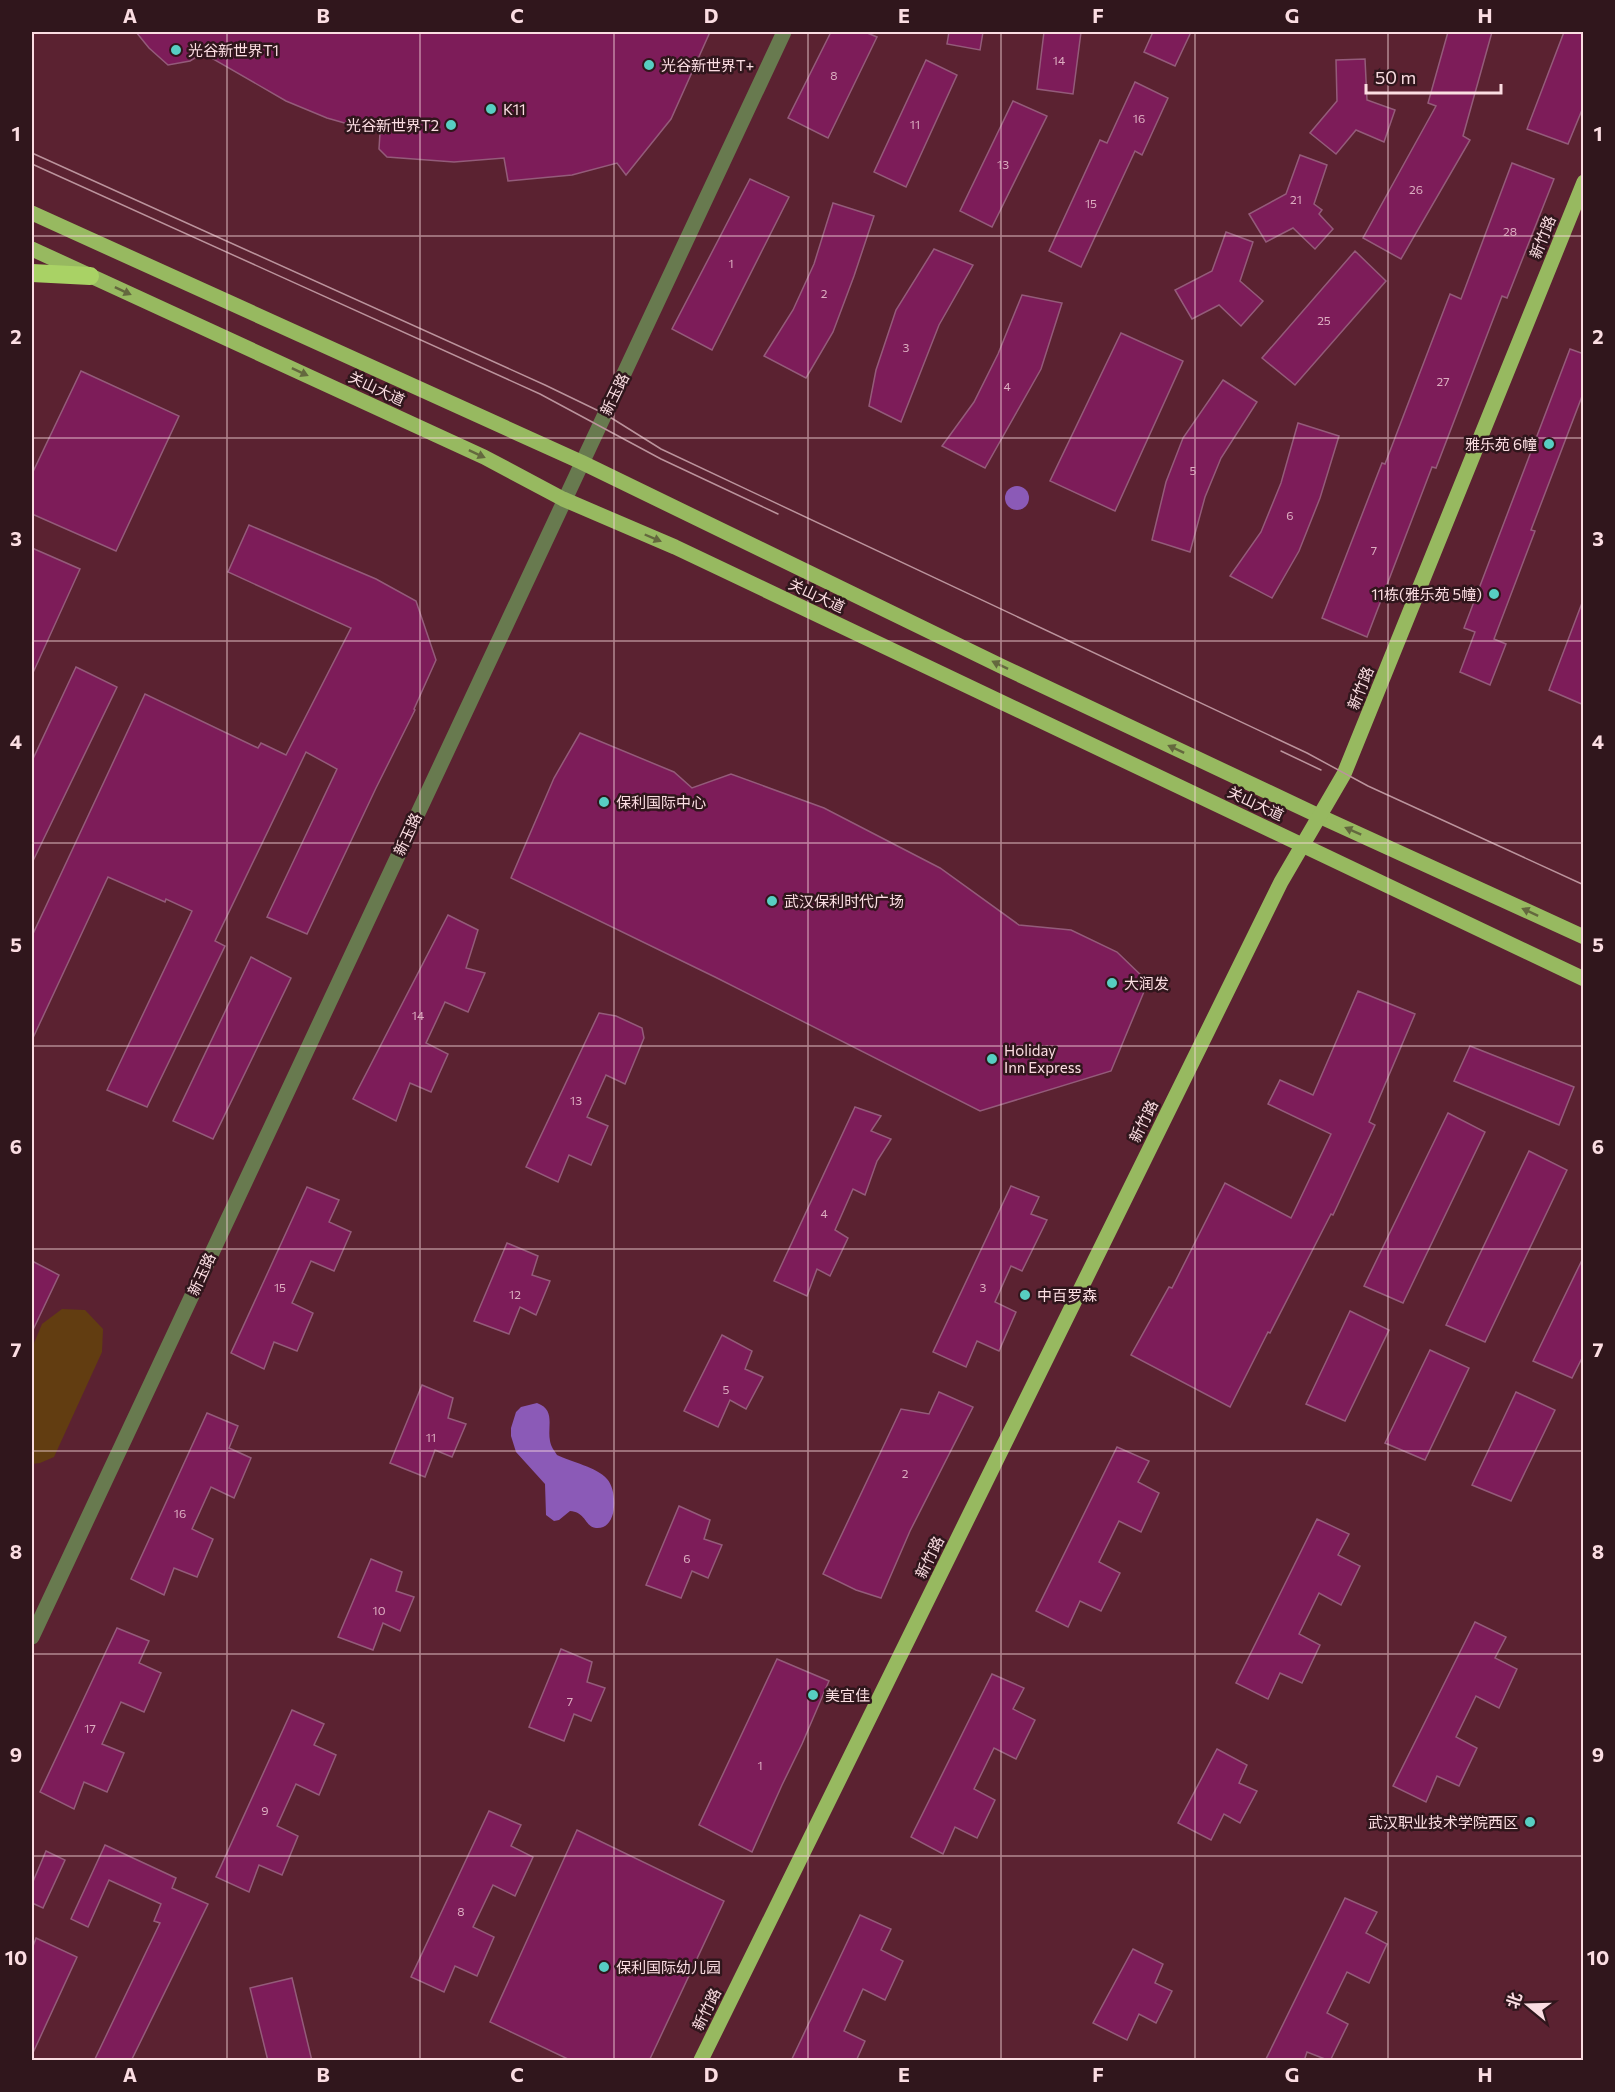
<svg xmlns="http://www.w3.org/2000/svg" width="1615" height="2092" font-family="Commissioner,'Noto Sans SC',sans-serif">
<rect width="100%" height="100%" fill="#5b2231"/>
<polygon fill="#623d11" points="62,1309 85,1310 103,1329 102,1352 54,1457 40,1463 32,1464 32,1348 42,1324"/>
<g fill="#8b5ab7">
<circle cx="1017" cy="498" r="12"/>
<path d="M537,1403C556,1410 547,1426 550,1441C551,1447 554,1450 557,1455C571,1462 597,1467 607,1479C618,1491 618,1530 596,1528C585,1527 586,1512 570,1511L559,1520L554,1521L546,1515L545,1484L516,1452L511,1436V1428L516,1412L521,1407Z"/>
</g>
<g fill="#7d1c59" stroke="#945b7a" stroke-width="1.5">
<polygon points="136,32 710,32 671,119 626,175 617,163 572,175 508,181 504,158 454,162 387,157 379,149 380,133 327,118 286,101 203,53 190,61 168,65 149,48"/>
<polygon points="831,32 865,32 877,37 828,138 788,118"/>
<polygon points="949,32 983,32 980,50 947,44"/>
<polygon points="1044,32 1081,32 1073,94 1037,89"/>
<polygon points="1153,32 1191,32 1175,66 1144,52"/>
<polygon points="1448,32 1492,32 1463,136 1470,140 1401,259 1363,238 1436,106 1428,103"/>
<polygon points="1564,32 1584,32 1584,105 1568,144 1527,129"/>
<polygon points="1365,59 1367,100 1395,110 1384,142 1356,130 1336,154 1310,133 1337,101 1336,60"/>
<polygon points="926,60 957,75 906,187 874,172"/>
<polygon points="1135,82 1168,98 1142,155 1135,151 1081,267 1049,251 1100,140 1107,143"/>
<polygon points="1013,101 1047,116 992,227 960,211"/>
<polygon points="1300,155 1327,165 1314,204 1322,210 1319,214 1333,229 1315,249 1293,228 1266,242 1249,214 1286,194"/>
<polygon points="1512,163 1554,179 1507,298 1502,296 1436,468 1432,467 1367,637 1322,618 1382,463 1385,464 1450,294 1461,299"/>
<polygon points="750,179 789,197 712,350 672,329"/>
<polygon points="833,203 874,216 854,276 833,332 806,378 764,356 793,310 814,264"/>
<polygon points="1226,232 1253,242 1240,281 1263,301 1241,326 1219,305 1192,319 1175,290 1212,271"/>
<polygon points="934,249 973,265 939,325 901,422 869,406 876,370 896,310"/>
<polygon points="1355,251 1386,281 1295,385 1262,358"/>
<polygon points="1022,295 1062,303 1041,369 985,468 942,446 974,402 998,354"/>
<polygon points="1121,333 1183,361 1115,511 1050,481"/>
<polygon points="1570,349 1584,354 1584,391 1531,530 1535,531 1494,639 1506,644 1490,685 1460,672 1475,632 1464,628"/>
<polygon points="81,371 179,416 116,551 32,514 32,474"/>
<polygon points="1223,380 1257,402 1221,458 1205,497 1190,552 1152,540 1166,482 1183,438"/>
<polygon points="1298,423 1339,436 1320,498 1299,551 1272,598 1230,576 1261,532 1281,483"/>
<polygon points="249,525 376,579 416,601 436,660 414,709 415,710 376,788 307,934 267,917 337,769 306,752 215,941 225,946 147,1107 107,1090 192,911 166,899 165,902 108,877 32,1040 32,936 145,694 258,748 261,743 286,755 351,628 228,572"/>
<polygon points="32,548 80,569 32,675"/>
<polygon points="1582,603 1584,603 1584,705 1549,690"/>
<polygon points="76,667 117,687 32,863 32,761"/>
<polygon points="580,733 674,772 692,788 731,774 824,808 940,868 1019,925 1071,930 1117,952 1148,982 1111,1071 980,1111 715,977 511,878 554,778"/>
<polygon points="448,915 478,930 466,968 485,973 468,1012 445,1002 426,1043 448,1054 431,1092 410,1083 396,1121 353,1099"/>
<polygon points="251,957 291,978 213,1139 173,1121"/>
<polygon points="1358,991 1415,1014 1369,1122 1375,1125 1333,1215 1331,1214 1270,1333 1268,1332 1230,1407 1131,1355 1169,1287 1172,1288 1225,1183 1291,1218 1331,1134 1268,1104 1280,1080 1313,1095"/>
<polygon points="599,1013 616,1016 642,1028 644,1038 625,1084 606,1075 587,1117 608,1126 591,1165 569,1155 558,1182 526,1167"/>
<polygon points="1470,1046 1574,1087 1559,1125 1454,1081"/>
<polygon points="855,1107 881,1116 871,1131 891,1139 877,1161 865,1195 853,1189 835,1230 848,1238 830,1276 817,1269 807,1296 774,1281"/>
<polygon points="1448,1113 1485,1132 1403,1303 1364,1286"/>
<polygon points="1529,1151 1567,1170 1485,1342 1446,1325"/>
<polygon points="1011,1186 1039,1197 1031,1214 1047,1220 1022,1271 1011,1266 995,1302 1016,1312 999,1351 977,1341 966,1367 933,1352"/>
<polygon points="307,1187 339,1200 329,1222 351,1232 334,1271 311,1261 292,1303 313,1313 297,1351 274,1342 264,1369 231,1353"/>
<polygon points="507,1243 538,1256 532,1275 550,1281 536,1315 520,1307 509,1334 474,1321"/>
<polygon points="1584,1256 1584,1354 1572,1378 1533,1361"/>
<polygon points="32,1261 59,1275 32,1332"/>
<polygon points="1350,1311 1389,1330 1345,1421 1306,1404"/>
<polygon points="722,1335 752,1351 745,1369 763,1377 746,1409 730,1400 718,1427 684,1411"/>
<polygon points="1430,1350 1469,1368 1425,1460 1385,1443"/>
<polygon points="422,1385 453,1398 448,1418 466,1424 452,1457 435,1450 425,1477 390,1463"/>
<polygon points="939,1392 973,1407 910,1531 881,1598 856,1590 823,1574 901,1409 929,1414"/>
<polygon points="1516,1392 1555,1410 1511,1501 1472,1485"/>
<polygon points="207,1413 238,1426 229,1448 251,1458 234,1498 211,1487 192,1529 213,1539 197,1577 174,1568 164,1595 131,1579"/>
<polygon points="1117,1447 1149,1461 1138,1482 1159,1493 1141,1532 1119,1521 1099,1562 1120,1573 1101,1611 1080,1601 1068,1627 1036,1611"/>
<polygon points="679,1506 710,1520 704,1539 722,1545 708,1578 692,1571 681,1598 646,1585"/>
<polygon points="1317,1519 1349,1534 1338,1555 1360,1566 1341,1605 1319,1593 1299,1634 1320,1645 1302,1683 1280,1673 1268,1699 1236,1683"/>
<polygon points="371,1559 402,1572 396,1591 414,1597 400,1631 383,1623 373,1650 338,1637"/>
<polygon points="1475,1622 1506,1637 1495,1658 1517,1669 1499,1708 1476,1696 1456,1737 1477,1748 1459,1786 1437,1776 1426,1802 1393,1786"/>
<polygon points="117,1628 149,1641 139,1663 161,1673 144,1712 121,1702 102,1744 124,1753 107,1792 84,1782 74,1809 40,1792"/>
<polygon points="561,1649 592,1662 587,1682 605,1688 591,1721 574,1714 564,1741 529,1727"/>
<polygon points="777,1659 829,1681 802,1744 782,1785 752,1852 699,1825"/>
<polygon points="992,1674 1024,1688 1013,1709 1035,1720 1016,1759 994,1748 974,1789 995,1800 977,1838 955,1827 943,1854 911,1837"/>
<polygon points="292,1710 324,1724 314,1745 336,1755 319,1795 296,1784 277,1826 298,1836 282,1875 259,1865 249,1892 216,1877"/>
<polygon points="1217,1749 1247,1765 1239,1783 1257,1791 1240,1823 1224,1814 1211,1840 1178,1823"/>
<polygon points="489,1811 521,1825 511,1846 533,1857 515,1896 493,1885 473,1927 494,1937 477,1976 455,1966 444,1992 411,1977"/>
<polygon points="577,1830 724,1901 649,2061 572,2061 490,2022"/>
<polygon points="105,1845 176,1878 172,1888 208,1904 131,2061 94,2061 160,1923 154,1921 161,1904 109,1880 88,1927 71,1919"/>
<polygon points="46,1851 65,1860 43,1908 32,1903 32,1884"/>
<polygon points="1345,1898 1377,1912 1366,1933 1387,1944 1369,1983 1347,1972 1327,2013 1348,2024 1330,2061 1307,2052 1304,2061 1265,2061"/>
<polygon points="860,1915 891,1929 881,1950 903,1961 885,2000 863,1989 844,2031 865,2041 856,2061 791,2061"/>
<polygon points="36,1938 77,1957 32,2055 32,1949"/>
<polygon points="1133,1949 1163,1964 1155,1983 1172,1991 1156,2023 1139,2014 1127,2040 1093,2023"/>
<polygon points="292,1978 312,2061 268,2061 250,1988"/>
</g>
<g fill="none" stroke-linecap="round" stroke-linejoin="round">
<polyline stroke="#687a4f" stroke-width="15" points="32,1637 784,32"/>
<g stroke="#97b960" stroke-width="15">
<polyline points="32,213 581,462 1003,667 1319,816 1584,937"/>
<polyline points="32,249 484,457 563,499 675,547 1584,979"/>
<polyline points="701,2060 1281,882 1344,774 1584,182"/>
</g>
<polyline stroke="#a9d265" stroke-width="18" points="32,273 90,276"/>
<g stroke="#bb939c" stroke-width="1.5">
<polyline points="32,153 545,385 605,414 661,449 1307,753 1368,786 1584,885"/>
<polyline points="32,164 540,394 661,459 778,514"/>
<polyline points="1281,751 1321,770"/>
</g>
</g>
<defs><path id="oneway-solid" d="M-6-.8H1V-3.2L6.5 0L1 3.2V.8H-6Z" transform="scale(1.5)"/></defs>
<g fill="#64683e">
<use href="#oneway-solid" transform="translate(123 291) rotate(25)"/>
<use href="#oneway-solid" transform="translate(300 372) rotate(25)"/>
<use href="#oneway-solid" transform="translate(477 454) rotate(25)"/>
<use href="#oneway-solid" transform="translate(653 538) rotate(23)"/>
<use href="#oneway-solid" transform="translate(1000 665) rotate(-154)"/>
<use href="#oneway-solid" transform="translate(1176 749) rotate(-155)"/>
<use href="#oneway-solid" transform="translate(1353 831) rotate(-156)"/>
<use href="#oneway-solid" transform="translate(1530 912) rotate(-155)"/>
</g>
<path fill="none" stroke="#fbdde2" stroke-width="1.5" stroke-opacity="0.55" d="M227,32V2060M420,32V2060M614,32V2060M808,32V2060M1001,32V2060M1195,32V2060M1388,32V2060M32,236H1584M32,438H1584M32,641H1584M32,843H1584M32,1046H1584M32,1249H1584M32,1451H1584M32,1654H1584M32,1856H1584"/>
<g fill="#57cec2" stroke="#30161c" stroke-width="2">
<circle cx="176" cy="50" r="6"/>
<circle cx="649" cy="65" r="6"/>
<circle cx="491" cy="109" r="6"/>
<circle cx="451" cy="125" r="6"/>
<circle cx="1549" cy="444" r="6"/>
<circle cx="1494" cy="594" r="6"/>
<circle cx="604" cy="802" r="6"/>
<circle cx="772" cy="901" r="6"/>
<circle cx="1112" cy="983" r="6"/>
<circle cx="992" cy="1059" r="6"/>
<circle cx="1025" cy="1295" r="6"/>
<circle cx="813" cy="1695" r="6"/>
<circle cx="1530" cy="1822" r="6"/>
<circle cx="604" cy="1967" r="6"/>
</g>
<g text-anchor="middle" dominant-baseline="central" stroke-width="5" stroke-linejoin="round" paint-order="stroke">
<g font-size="12" fill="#dcadc0">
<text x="1059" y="60">14</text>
<text x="834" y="75">8</text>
<text x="1139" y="118">16</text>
<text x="915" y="124">11</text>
<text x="1003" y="164">13</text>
<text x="1416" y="189">26</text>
<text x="1296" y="199">21</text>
<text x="1091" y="203">15</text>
<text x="1510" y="231">28</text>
<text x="731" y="263">1</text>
<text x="824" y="293">2</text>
<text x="1324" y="320">25</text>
<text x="906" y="347">3</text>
<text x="1443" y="381">27</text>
<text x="1007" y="386">4</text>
<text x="1193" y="470">5</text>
<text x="1290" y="515">6</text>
<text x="1374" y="550">7</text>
<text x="418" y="1015">14</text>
<text x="576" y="1100">13</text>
<text x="824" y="1213">4</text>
<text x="280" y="1287">15</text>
<text x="983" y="1287">3</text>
<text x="515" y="1294">12</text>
<text x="726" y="1389">5</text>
<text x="431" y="1437">11</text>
<text x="905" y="1473">2</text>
<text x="180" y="1513">16</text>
<text x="687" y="1558">6</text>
<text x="379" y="1610">10</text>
<text x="570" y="1701">7</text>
<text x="90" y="1728">17</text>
<text x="760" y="1765">1</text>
<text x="265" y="1810">9</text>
<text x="461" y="1911">8</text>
</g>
<g font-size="15" fill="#fbdde2" stroke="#30161c" text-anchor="start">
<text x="188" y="50">光谷新世界T1</text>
<text x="661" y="65">光谷新世界T+</text>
<text x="503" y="109">K11</text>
<text x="439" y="125" text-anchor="end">光谷新世界T2</text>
<text x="1537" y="444" text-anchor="end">雅乐苑 6幢</text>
<text x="1482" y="594" text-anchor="end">11栋(雅乐苑 5幢)</text>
<text x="616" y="802">保利国际中心</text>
<text x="784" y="901">武汉保利时代广场</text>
<text x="1124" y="983">大润发</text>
<text x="1004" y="1050">Holiday<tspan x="1004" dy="17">Inn Express</tspan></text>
<text x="1037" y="1295">中百罗森</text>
<text x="825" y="1695">美宜佳</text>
<text x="1518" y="1822" text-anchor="end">武汉职业技术学院西区</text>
<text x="616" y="1967">保利国际幼儿园</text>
</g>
<g font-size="15" fill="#fbdde2" stroke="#30161c">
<text transform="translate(1542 237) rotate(-68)">新竹路</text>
<text transform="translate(377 388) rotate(25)">关山大道</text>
<text transform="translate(614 394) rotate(-64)">新玉路</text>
<text transform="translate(817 595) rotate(25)">关山大道</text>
<text transform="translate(1360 688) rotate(-68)">新竹路</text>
<text transform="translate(1256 803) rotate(25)">关山大道</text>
<text transform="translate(407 834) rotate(-65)">新玉路</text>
<text transform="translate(1143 1121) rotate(-64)">新竹路</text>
<text transform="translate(201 1274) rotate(-65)">新玉路</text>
<text transform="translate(929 1557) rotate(-64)">新竹路</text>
<text transform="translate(706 2009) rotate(-64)">新竹路</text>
</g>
</g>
<rect width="1615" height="2092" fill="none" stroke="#30161c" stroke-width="66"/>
<g transform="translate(1528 2005) rotate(289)" stroke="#30161c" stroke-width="4.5" paint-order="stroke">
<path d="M0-4.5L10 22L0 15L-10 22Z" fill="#fbdde2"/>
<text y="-9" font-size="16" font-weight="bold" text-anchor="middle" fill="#fbdde2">北</text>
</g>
<path d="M1366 84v9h135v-9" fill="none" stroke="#fbdde2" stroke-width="3"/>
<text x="1375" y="84" font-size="18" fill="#fbdde2" stroke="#30161c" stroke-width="4.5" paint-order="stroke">50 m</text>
<rect x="33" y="33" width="1549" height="2026" fill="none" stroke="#fbdde2" stroke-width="2"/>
<g font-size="20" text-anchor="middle" font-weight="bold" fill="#fbdde2">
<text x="130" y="23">A</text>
<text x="323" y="23">B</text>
<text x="517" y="23">C</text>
<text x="711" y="23">D</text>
<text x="904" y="23">E</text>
<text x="1098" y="23">F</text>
<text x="1292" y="23">G</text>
<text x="1485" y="23">H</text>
<text x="16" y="141">1</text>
<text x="1598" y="141">1</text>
<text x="16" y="344">2</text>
<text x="1598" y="344">2</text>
<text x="16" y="546">3</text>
<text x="1598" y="546">3</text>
<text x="16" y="749">4</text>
<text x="1598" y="749">4</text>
<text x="16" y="952">5</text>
<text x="1598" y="952">5</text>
<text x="16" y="1154">6</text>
<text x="1598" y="1154">6</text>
<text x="16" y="1357">7</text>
<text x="1598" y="1357">7</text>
<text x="16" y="1559">8</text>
<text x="1598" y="1559">8</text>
<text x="16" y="1762">9</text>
<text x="1598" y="1762">9</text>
<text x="16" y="1965">10</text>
<text x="1598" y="1965">10</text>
<text x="130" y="2082">A</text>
<text x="323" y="2082">B</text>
<text x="517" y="2082">C</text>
<text x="711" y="2082">D</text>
<text x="904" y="2082">E</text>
<text x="1098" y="2082">F</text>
<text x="1292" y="2082">G</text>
<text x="1485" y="2082">H</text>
</g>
</svg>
